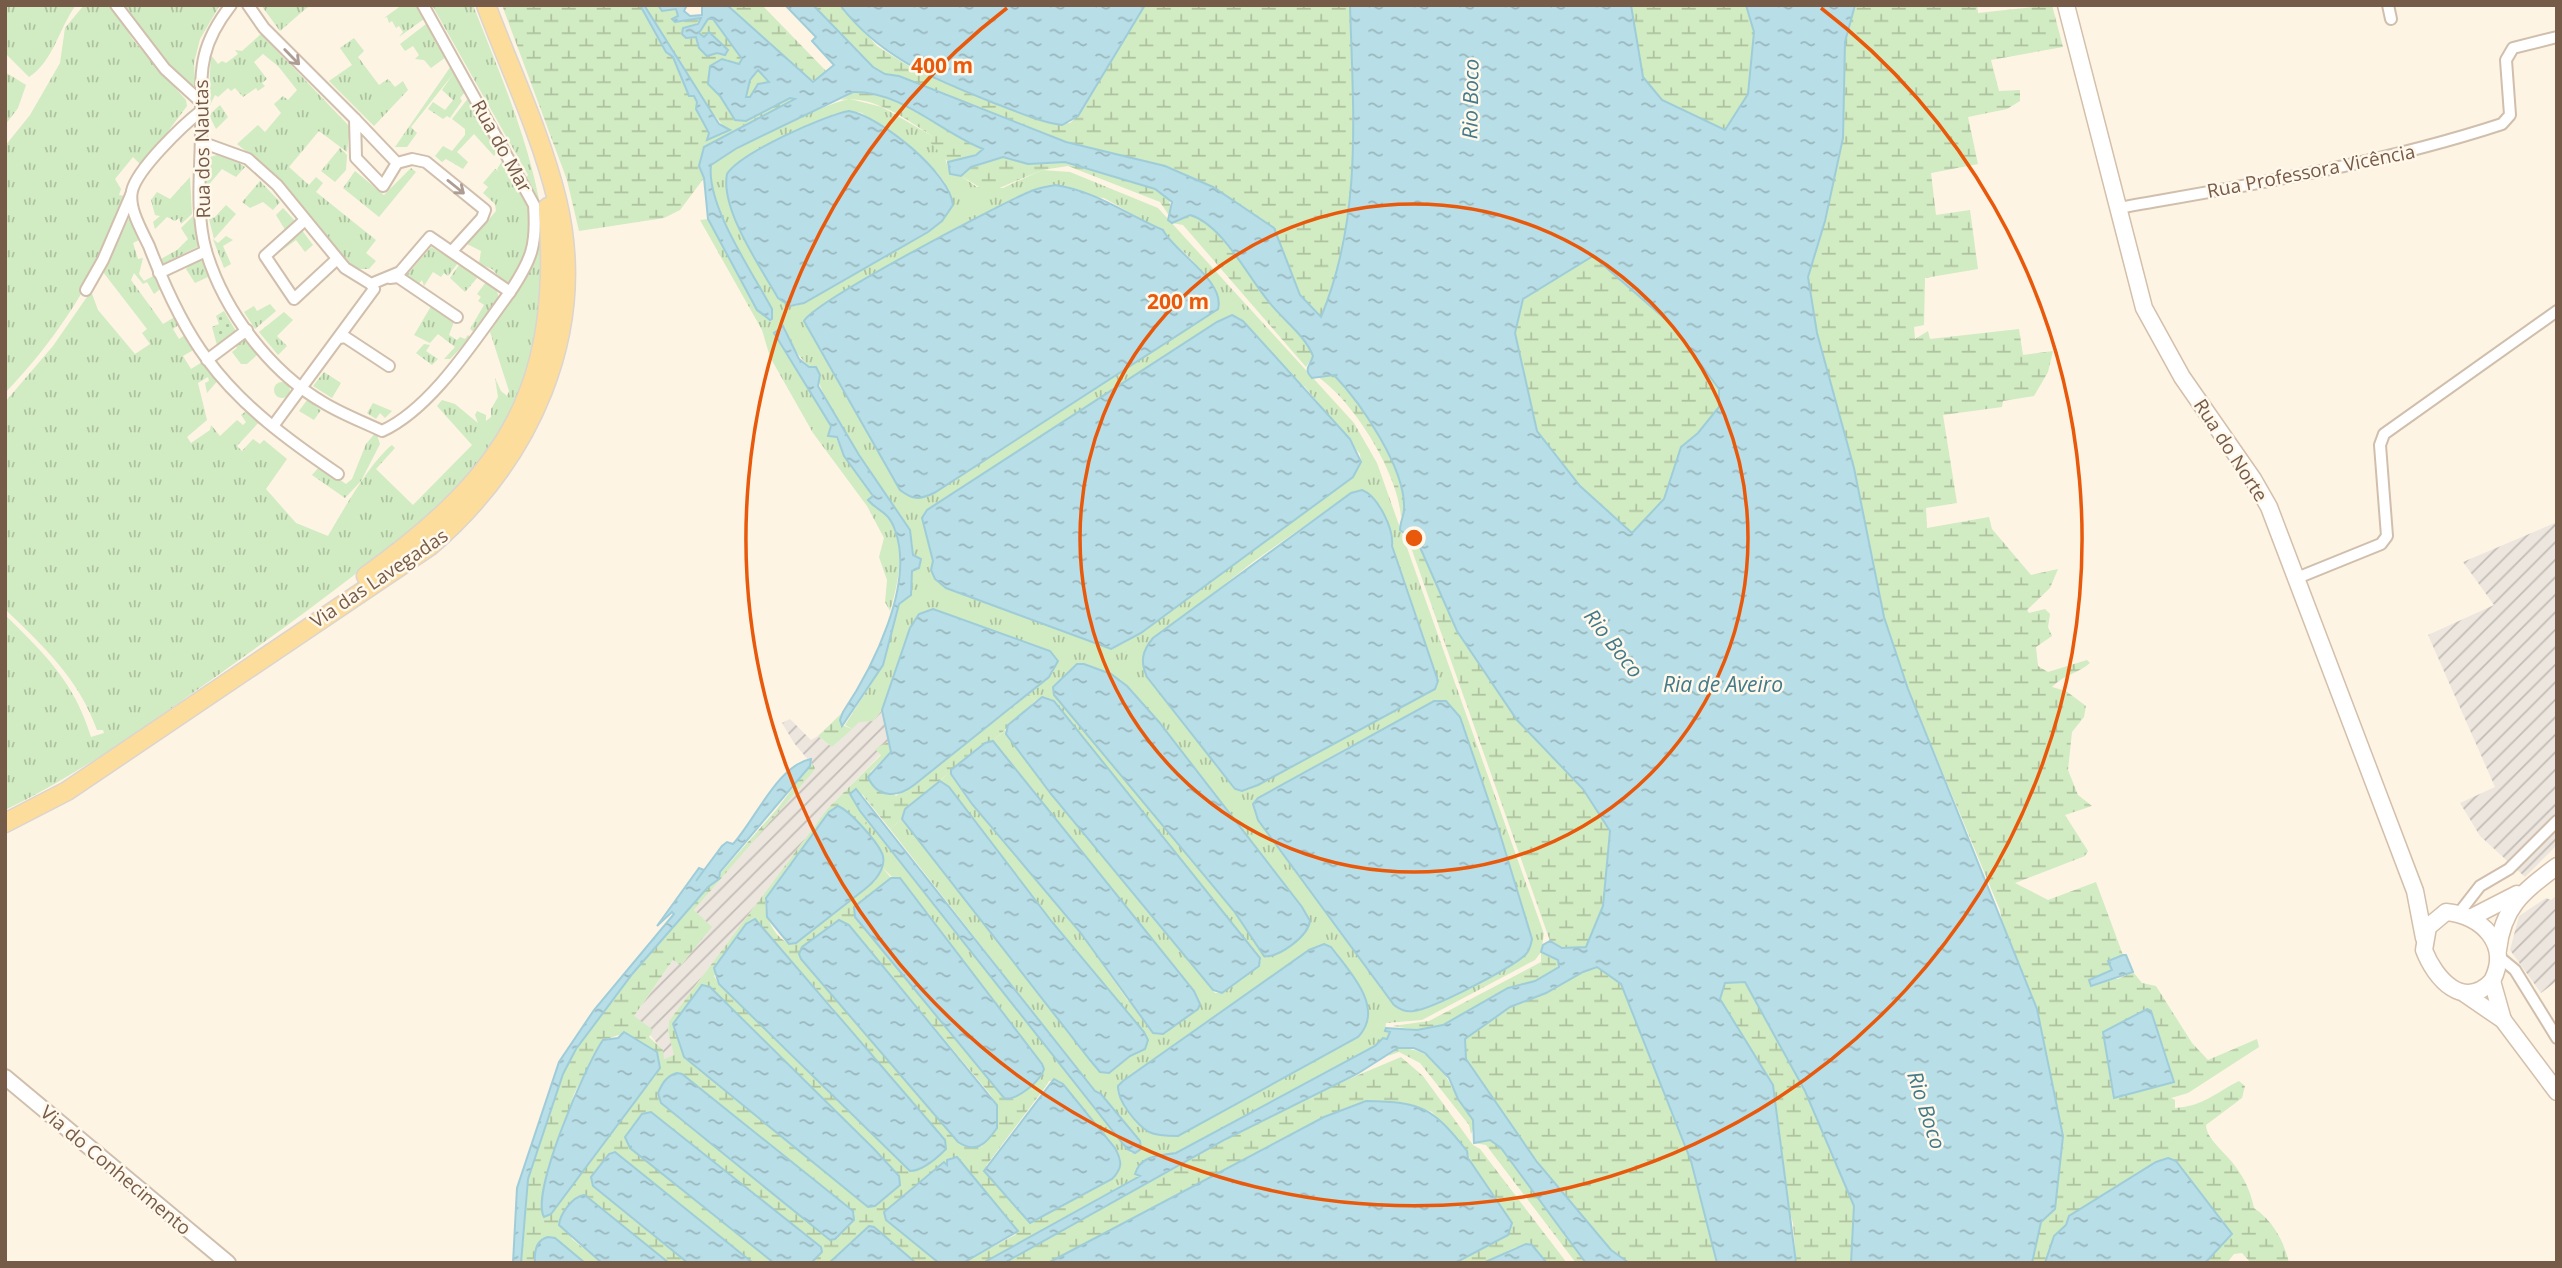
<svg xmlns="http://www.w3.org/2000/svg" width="2562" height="1268" font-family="'Open Sans',sans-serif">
<defs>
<pattern id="industrial-furrows" width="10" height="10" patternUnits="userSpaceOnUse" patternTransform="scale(1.75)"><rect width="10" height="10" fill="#ece6df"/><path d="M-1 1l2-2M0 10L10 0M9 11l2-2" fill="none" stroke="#c4bdb7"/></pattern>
<pattern id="grass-tufts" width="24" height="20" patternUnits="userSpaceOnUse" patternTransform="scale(1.75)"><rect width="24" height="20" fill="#d1ebc2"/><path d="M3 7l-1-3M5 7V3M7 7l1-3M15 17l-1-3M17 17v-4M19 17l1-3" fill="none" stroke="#aec1a0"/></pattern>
<pattern id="wetland-marsh" width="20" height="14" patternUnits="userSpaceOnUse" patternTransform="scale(1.75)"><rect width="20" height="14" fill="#d1ebc2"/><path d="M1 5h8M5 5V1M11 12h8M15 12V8" fill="none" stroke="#aec1a0"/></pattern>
<pattern id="garden-dots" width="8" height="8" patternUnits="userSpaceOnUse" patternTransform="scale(1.75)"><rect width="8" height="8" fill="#d1ebc2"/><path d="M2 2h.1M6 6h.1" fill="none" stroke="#aec1a0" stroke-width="1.8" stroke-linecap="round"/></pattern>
<pattern id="water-ripples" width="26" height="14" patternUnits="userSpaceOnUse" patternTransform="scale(1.75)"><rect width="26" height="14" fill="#b8dee7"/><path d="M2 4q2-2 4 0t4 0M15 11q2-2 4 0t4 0" fill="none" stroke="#9ab7bd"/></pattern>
</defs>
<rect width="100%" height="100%" fill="#fdf4e4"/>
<g fill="url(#industrial-furrows)">
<polygon points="2557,522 2557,845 2525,877 2480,836 2460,803 2495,787 2428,635 2494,605 2463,562"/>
<polygon points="882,710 888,725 888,742 876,749 881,754 828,808 669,1021 668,1031 675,1055 664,1059 656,1042 634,1016 674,959 682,964 711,927 694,910 815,768 794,743 782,723 790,719 811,740 818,736 832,747 859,721 873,721"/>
<polygon points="2557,895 2557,981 2541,993 2510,950 2519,916 2546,898 2551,900"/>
</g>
<g fill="url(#grass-tufts)" fill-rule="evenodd">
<path d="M5,5H76C59,28 53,62 29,77L5,53Z"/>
<path d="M84,5H112L133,40L186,100L187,106L142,166L133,157L115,179L121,189L119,195L125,196C102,270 59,337 5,393V146L30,115L60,63L65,28Z"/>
<path d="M122,5H220L200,39L194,63L195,85L191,86C164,64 144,33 122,5Z"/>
<polygon points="261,5 310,5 280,31"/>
<polygon points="402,5 417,5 424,19 399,37 403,32 399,26 396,28 392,21 389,23 387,17 384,18"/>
<path d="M432,5H473C508,95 553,192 545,290C541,337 522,399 496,438C462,492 412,530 362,569C319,602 276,634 232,665C159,717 86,771 5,810V615C46,655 74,682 91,737L104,733L103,730H97C79,679 43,646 5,609V402L53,346L91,291L98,310L135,354L150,344L142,333L147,329L103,272L129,218L139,240L133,243L138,259L143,258L139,274L144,281L157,274L164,286L154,294L147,282L143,284L134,273L131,280L163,324L178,315L180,324L173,329L179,339L185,335L195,349L183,356L191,369L204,361L220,378L207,393L205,383L209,381L208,377L198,383L207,420L187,437L191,443L210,430L211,425L220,436L237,420L243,425L246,422L241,415L249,409L261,420L237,446L242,451L253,439L260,444L264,440L287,459L266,489L296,523L328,536C342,512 371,461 392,445L395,448L376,469L413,505L472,445L437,406L442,400L455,404L478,423L475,415L477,411L486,415V421L491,417V409L498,397L495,378L501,391L507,396L509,391L490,332L509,301L510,288L492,269L479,264L481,251L467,244L452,251L478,232L496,211L495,204L483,193L488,187L483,183L495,169L499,171L497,169L504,158L523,181L528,175Z"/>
<polygon points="426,24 446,57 431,68 424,60 415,59 419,55 413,46 405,51 400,44"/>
<polygon points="261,34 350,127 347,152 319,131 289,167 309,185 316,177 323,183 316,192 376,240 366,253 376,261 369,269 359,269 351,265 277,176 237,144 258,125 265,132 281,113 274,104 283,96 288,100 297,90 278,66 263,54 254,62 267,79 262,83 265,86 258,91 256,88 243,97 235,88 231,91 228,88 218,97 215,95 208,109 211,55 218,64 222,61 226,63 238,54 235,50 242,51"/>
<polygon points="354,38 364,51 358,57 379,85 388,79 395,87 403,81 408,90 374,126 329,81 352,65 340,48"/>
<polygon points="451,66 465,92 460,98 462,101 450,118 447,116 443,119 428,109 433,102 445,110 453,100 442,90 453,74 411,127 417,133 407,147 395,147"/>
<polygon points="5,72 26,85 18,108 5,125"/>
<polygon points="469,97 499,150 494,156 474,134 457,152 468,162 463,169 446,159 442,162 435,156 443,146 452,151 465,135 465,129 452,119"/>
<path d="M850,99L882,107L932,136L930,142L944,155L950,174L961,176L977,187L1003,188L1042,170L1070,172L1158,208L1354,423L1377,463L1544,934L1541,952L1535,960L1422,1020L1386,1023L1385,1031L1390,1032L1387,1039L1176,1153L1149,1158L1137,1168L1141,1176L1118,1188L1112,1179L1119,1172L1121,1159L1115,1148L1058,1080L1049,1081L1046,1086L1040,1079L1044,1069L928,913L882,867V853L862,828L869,821L1131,1153L1141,1149L1140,1141L1101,1094L1095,1091L890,829L902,819L1100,1072L1109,1073L1130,1056L1145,1049L1144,1032L1052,922L949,787L940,781L951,770L972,804L1080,932L1128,1001L1194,991L993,741L1005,730L1051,794L1215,993H1222L1261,961L1054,701L1042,697L1035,701L1029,694L1054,671L919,614L882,710L873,721L859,722L852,729L845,725L883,665L899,604L911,595C911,573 917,555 910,533C906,520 895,508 887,497C867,467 819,400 815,367H809L792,347L785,327L776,330L774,334L831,426L844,456L873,497L869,499C909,526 902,571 890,611L885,602L887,580L879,557L884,538L867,506L813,433L770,357L762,330L700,220L708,219L772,309C753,273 706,206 711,165C731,148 825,103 850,99ZM849,111L862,113L937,172L945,183L942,221L881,260L796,306C764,269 732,232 726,181L742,159L834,114ZM1031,190L1104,198L1164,232L1168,241C1184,246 1223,292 1218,309L934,493C920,500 912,499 900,490L808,329L814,310L977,217ZM1217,322L1305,387L1360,454L1361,463L1353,477L1141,633L931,570L933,561L922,518ZM1363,490C1378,497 1394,529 1392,546L1435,689L1248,790L1147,645L1253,562L1351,493ZM1066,678L1120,679L1159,722L1302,907L1264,956L1234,911L1053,687ZM1460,717L1500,834L1532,939L1394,1005L1258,820L1253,804L1258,798L1350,746ZM1331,947C1348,971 1386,1009 1358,1037L1178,1136C1150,1136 1127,1118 1117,1092L1123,1081L1309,950Z"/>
<polygon points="220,105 228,117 216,129 209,115"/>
<polygon points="340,148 347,155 346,170 335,182 321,171"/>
<polygon points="217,155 233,159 245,167 236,177 222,169 206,188 204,166 210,157"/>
<polygon points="411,168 416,172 379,217 343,188 355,171 384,195"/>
<polygon points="190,177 192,214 181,224 179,218 175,221 167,217 155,229 153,222 160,216 155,215 151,200 157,192 170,199"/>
<polygon points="260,181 280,202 273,210 263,202 250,208 242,202"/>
<polygon points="226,205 236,214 214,239 208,215 214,218"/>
<polygon points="283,208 297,223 287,233 276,215"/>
<polygon points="193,216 199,246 161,265 159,260 177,250 188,239 181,228"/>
<polygon points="301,229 313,245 305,252 296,240 281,251 279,248"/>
<polygon points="226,236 233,240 223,246 231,264 224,268 213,239 218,243"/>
<polygon points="431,247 458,263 448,276 444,273 441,277 433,272 424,286 422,280 416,287 404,278"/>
<polygon points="201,255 208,277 195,283 186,269 190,265 188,262"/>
<polygon points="459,265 478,277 465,292 450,278"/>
<polygon points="486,282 496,287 499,299 475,333 470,329 484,305 478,301 481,297 477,294"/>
<polygon points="433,303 455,319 449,335 457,340 460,337 465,339 468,335 471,337 450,359 444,359 455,347 438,334 430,343 414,335"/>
<polygon points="270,304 276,311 255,329 244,312 254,306 257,311"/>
<polygon points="284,312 293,320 277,336 287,346 278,355 259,332"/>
<polygon points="243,338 257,355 247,364 241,364 232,352 237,348 235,344"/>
<polygon points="424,344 430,345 426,351 438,359 432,365 416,353"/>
<polygon points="324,372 341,383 332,398 313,386"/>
<circle cx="282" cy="390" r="8"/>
<polygon points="307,400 321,410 314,420 299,411"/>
<polygon points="373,403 392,411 385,418 380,413 376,419 367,413"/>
<polygon points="376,432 380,444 361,481 345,498 312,475 320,466 346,484 352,479 366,444"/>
</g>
<g fill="url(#wetland-marsh)" fill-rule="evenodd">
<path d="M502,5H640L666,52L673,57L689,96H694C701,108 702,121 709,133L724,127L701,98L644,5H658L662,11L672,7L686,19L702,18L692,27V36L722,53L724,46L709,32L704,37L699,32L708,19H713L742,59L739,64L733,65L727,59C720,96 713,98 746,121L790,98L795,101L704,147L699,166L704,178L680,210L664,218L579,231L567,180Z"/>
<polygon points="727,5 762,5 827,72 818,80 807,80"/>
<polygon points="813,5 840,5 877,46 915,70 1053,124 1070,123 1078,116 1145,5 1350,5 1354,154 1345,246 1321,318 1300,295 1274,228 1119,155 1066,142 899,76 885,74 873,67"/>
<polygon points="1631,5 1746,5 1754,32 1748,94 1725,130 1662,100 1643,77"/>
<path d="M1855,5H1977L1978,13L2052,5L2063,47L1991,60L1999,91L2020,90V101L2007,109L1968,117L1978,164L1931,173L1936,215L1970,210L1978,269L1925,278L1924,325L1914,327L1915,339L1928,331L1930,339L2019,329L2023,355L2053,351L2048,372L2034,396L2003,401L2002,407L1943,415L1957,503L1926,508L1927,528L1989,517L1992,529L2031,575L2058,569L2050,588L2027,610L2029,613L2045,609L2050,614L2048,627L2052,636L2036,647L2038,666L2048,672L2087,660L2090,663C2077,674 2063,675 2052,687L2066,691L2086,706L2084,717L2072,732L2068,770L2078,795L2092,806L2065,815L2088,851L2085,856L2015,883L2048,900L2096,882L2123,955L2109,961L2112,970L2089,980L2118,979L2133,972L2142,983L2156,986L2192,1043L2208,1060L2257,1039L2259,1047L2188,1093L2171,1098L2175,1100V1108C2204,1106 2215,1093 2239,1081L2245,1086L2242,1098L2206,1125C2206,1139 2227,1154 2235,1166C2245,1179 2251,1193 2254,1208C2273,1221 2284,1241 2289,1263H2251L2242,1253L2234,1254L2227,1263H2205L2232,1234L2176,1161L2111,1192L2069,1216L2066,1225L2054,1236L2045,1263H2032L2041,1222L2055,1209L2000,910L1908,689L1884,617L1854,468L1817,333L1808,277L1825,221L1843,138L1845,42ZM2147,1009L2163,1045L2174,1082L2109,1065L2103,1032Z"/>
<polygon points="757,69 769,83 758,84 751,97 746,97 750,79"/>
<path d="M853,92C903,91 939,133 984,149L982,152L948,162L930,142L932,136C906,119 873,95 841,100Z"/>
<path d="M1003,157C1027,164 1038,162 1063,162C1086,162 1147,185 1168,196L1171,209L1168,214L1160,202L1068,166L1042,170L992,191H986L961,176L971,167Z"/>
<path d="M1190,215C1225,226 1247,275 1269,302C1283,320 1305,335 1313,356L1306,367L1183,225L1172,223Z"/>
<polygon points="1592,256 1672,325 1719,388 1719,407 1698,433 1681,447 1664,499 1632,533 1580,486 1537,431 1515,333 1523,299"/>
<path d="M1323,374L1334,375C1357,399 1390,447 1400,478C1403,489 1403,501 1405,512L1401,517C1398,473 1354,402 1318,377Z"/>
<polygon points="1407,536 1419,545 1457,631 1517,720 1583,789 1610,832 1603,906 1586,947 1562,948 1550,941"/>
<path d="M1029,694L1035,701L993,741L985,743L905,809L902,819L890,829L862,794L860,811L869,821L862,828L843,808L829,812L766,897C762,914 775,940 792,944L875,881L882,867L891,878L854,907L855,917L1004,1098L1012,1099L1040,1079L1046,1086L986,1166L987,1174L1030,1223L1112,1179L1118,1188L983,1263H963L1015,1235L1018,1230L952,1157L884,1212L886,1220L939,1263H916L875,1227L856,1237L829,1263H811L822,1252L821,1247L651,1112H646L627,1144L774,1263H753L615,1152L593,1186L688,1263H669L584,1195L578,1196L561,1217L572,1239L602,1263H585L555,1238L535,1257V1263H521L528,1179L563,1074L576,1049L633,973L777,809L812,763L815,768L812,773L694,910L712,927L681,965L673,960L634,1016L653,1030L649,1037L663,1050L664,1059L674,1055L668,1031L669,1021L828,808L881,755L875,749L888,742L891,752L870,772L896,796ZM755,919L833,1008L942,1153L919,1170L904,1166L719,984L714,976ZM833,923L849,925L990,1094L997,1105V1128L981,1147L802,947ZM710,987L899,1176L868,1207L684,1057L673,1023ZM622,1034L657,1074L552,1209L545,1181L574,1094L603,1040ZM658,1099L768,1142L855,1214L830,1239Z"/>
<polygon points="843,712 840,720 842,725 852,729 832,747 818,736"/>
<polygon points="1541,952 1558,960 1560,967 1535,981 1508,988 1443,1025 1417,1030 1393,1026 1429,1021 1541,962"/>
<path d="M1598,967L1621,984L1691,1161L1717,1263C1691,1263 1654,1268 1630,1263C1601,1257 1487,1092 1466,1060L1465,1039L1510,1007L1546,993L1583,972Z"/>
<polygon points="1745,982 1805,1091 1854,1206 1851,1263 1796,1263 1793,1223 1720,999 1725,983"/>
<path d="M1398,1048C1434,1049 1442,1069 1458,1098C1463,1108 1472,1115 1475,1126L1471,1134L1469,1125L1420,1063L1399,1052L1388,1056Z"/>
<polygon points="1401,1057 1423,1076 1473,1145 1480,1149 1567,1263 1547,1263 1539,1252 1516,1247 1483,1263 1455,1263 1500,1240 1467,1151 1432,1112 1410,1104 1367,1101 1324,1117 1048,1263 1004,1263 1076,1220 1304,1098"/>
<polygon points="1490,1140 1501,1148 1516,1167 1586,1263 1576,1263 1486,1145 1474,1143"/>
</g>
<polygon fill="url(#garden-dots)" points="224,311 237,333 217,345 212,327 219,324 216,316"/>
<g fill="url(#water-ripples)" stroke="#9ecdd9" stroke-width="2" fill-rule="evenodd">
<polygon points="640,5 644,5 719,124 730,130 707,140 709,133 696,109 697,102 694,96 689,96 673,57 666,52"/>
<path d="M658,5H687L684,11L690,16L702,15V5H727L813,82L834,65L812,41L816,37L785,5H813L873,67L885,74L899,76L1066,142L1165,166L1213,187L1274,228L1300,295L1321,317C1363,216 1353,112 1350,5H1631L1643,77L1662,100L1725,130L1748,94L1754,32L1746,5H1855L1845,42L1843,138L1825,221L1808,277L1817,333L1854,468L1884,617L1908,689L2037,1009L2063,1136L2055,1209L2041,1222L2032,1263H1851L1854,1206L1805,1091L1745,982L1725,983L1720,999L1773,1085L1796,1263H1717L1691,1161L1621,984L1597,967L1583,972L1546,993L1510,1007L1465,1039L1466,1059L1537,1162L1611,1250L1629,1263H1586L1501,1148L1490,1140L1474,1143L1473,1120L1458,1099L1449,1078L1425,1053L1414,1048H1398L1357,1074L1226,1139L1004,1263H983L1140,1176L1135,1174C1141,1154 1161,1156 1176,1153L1375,1046L1383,1038L1387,1039L1390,1032L1385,1031L1386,1028L1417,1030L1443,1025L1508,988L1535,981L1559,967L1558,960L1541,952L1543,945L1550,941L1562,948L1586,947L1603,906L1610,831L1583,789L1517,720L1457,631L1419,545L1400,530C1400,522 1404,516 1404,509C1406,469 1361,403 1334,375L1312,378C1303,369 1310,366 1313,356C1305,335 1283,320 1269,302C1248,277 1222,224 1190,215L1172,223L1168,220L1172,202L1155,189L1065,162L1028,164L1003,157L971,167L961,176L950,174L948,162L976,155L983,149C940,132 902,91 853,92L737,148L711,165C706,206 753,273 772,309V319L770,320L757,310L708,219L704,178L699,166L704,147L795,99L790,98L746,121L735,120L720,96L708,84L710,66L722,59L739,64L742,59L713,19H708L699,33L704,37L709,32L728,50L725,55L717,53L707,56L699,48L696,37L686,38L682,34L683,28L698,24L701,18L675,22L672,19L678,16L676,9L662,11ZM758,70L769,82L758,84L750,97H746L750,80ZM1593,256L1672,325L1719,389V407L1698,433L1681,447L1664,499L1632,533L1580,486L1537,431L1515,333L1523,299Z"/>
<path d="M840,5H1145L1078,116L1062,125C1039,122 1016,111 994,103C935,79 880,58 840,5Z"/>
<path d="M849,111C880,116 950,173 953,205L942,221L928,232L804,303L790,306L778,298C761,268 720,209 727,174C740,153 825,115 849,111Z"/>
<path d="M1055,185C1096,191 1126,214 1163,230C1172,250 1226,281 1218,309L934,493C919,500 913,500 900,490L804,321C815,301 998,205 1029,192C1037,188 1047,187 1055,185Z"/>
<polygon points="1232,315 1243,321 1350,439 1361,462 1353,477 1141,633 1111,649 946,588 935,579 931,570 933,561 922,518 927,510 1217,322"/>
<path d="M783,326L799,359L809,367H816L820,375L818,386L859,455L910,530L913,555L921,559L919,568L912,571L911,595L899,604L883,665L842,726L840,720L843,712C873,667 915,584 895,530C888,510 878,512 868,500L873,496L844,456L837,437L828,436L831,426L774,333Z"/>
<path d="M1362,490C1378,496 1394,529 1392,546L1438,681L1435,689L1258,785L1242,791L1235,789L1147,677C1140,662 1142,651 1153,638L1351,493Z"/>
<path d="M933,609L1050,651L1058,661L1049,677L914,785C897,798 877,798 868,777L891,752L882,710L910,628L919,614Z"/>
<path d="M1077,664H1084L1111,674L1127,686L1159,722L1302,907L1310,921C1308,936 1279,958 1264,956L1234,911L1054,695L1053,687Z"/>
<polygon points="1042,697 1054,701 1260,958 1259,966 1222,993 1213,990 1051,794 1006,734 1008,725"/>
<path d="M1434,701H1446L1460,717L1500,834L1532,939C1531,944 1530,950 1526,954C1514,967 1432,1009 1414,1011C1405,1012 1401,1010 1394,1005L1258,820L1253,804L1258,798Z"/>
<polygon points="993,741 1194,991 1200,1004 1198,1009 1163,1034 1153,1033 1080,932 972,804 951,774 951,770 985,743"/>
<path d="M811,759L810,766L720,872L719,879L708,887L633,973L576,1049L563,1074L528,1179L521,1263H513L517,1188L559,1062L594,1010L674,914L672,912L657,926L699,868L704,870L696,881L722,846L727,842L733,844C755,820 778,765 811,759Z"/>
<polygon points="940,781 949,787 1052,922 1144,1032 1148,1040 1145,1049 1130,1056 1109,1073 1100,1072 1090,1060 902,819 905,809"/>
<polygon points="856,789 1095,1091 1101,1094 1140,1141 1141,1149 1135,1153 1127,1149 860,811 850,794"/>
<path d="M838,806C850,811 879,843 883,856C886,869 874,882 865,889L796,943L789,944L767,917L766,898L829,812Z"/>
<path d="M891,878H900L1042,1064L1044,1069C1041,1081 1015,1102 1004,1098L855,917L854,907Z"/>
<path d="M755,919L945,1140L946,1149C937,1158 922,1171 910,1171L719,984L714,968L746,924Z"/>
<path d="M839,920L849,925L997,1105V1128C986,1144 976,1154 958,1142L801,959L799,954L802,947Z"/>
<path d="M1324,944L1331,947C1349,971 1386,1008 1358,1037L1178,1136C1170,1136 1157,1136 1149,1132C1137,1125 1117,1101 1118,1086L1123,1081L1309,950Z"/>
<polygon points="2123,955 2126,955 2133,972 2091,986 2089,980 2112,970 2108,961"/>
<polygon points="702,985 710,987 874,1149 899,1176 900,1185 875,1206 868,1207 684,1057 673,1024"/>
<polygon points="2147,1009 2151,1011 2174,1082 2114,1098 2103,1032"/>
<path d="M624,1032L657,1052L660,1068L551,1214L544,1217C530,1193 586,1064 603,1040L618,1038Z"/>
<path d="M677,1073L682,1074L853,1211L854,1220L835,1239L830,1240L661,1103L658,1093C662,1084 666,1076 677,1073Z"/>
<path d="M1054,1079L1063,1084L1115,1148C1122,1161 1123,1168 1112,1179L1030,1223L984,1171Z"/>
<path d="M1366,1101C1422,1102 1432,1107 1467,1151L1468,1158L1512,1223L1508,1235L1455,1263H1048L1324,1117Z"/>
<polygon points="651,1112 821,1247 822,1252 811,1263 774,1263 630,1148 625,1137 642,1114"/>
<polygon points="615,1152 753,1263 688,1263 593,1186 591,1177 609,1154"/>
<polygon points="957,1157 1018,1231 963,1263 939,1263 886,1220 884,1212 944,1162 947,1165 947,1160"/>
<polygon points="2168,1158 2176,1161 2232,1234 2205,1263 2045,1263 2054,1236 2066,1225 2069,1216 2156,1162"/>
<path d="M584,1195L586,1196L669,1263H602L559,1225C560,1214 572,1197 584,1195Z"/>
<polygon points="869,1226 874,1227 916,1263 829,1263"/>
<path d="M548,1237L555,1238L585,1263H535C534,1251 536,1240 548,1237Z"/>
<polygon points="1526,1244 1532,1245 1547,1263 1483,1263"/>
</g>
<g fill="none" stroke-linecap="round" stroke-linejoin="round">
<g stroke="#d1bfad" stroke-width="14">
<g id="minor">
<polyline points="116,5 165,69 201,102"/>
<polyline points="248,5 264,28 355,119"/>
<path d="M423,5L534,205C537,245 532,259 510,292"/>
<polyline points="2388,5 2391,19"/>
<path d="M201,111C183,125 137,169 132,191C128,208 142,231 149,246C164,285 182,326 207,359C241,406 291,442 338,474"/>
<polygon points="355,119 397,163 383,186 356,158"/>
<path d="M201,142L248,159L277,185L345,268L371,284L400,272L430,237L510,292C477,336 433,408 382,431C363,422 342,414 324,403C270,372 224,311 206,251C195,212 201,170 201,130C202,76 195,51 231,5"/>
<polyline points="397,163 412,159 426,162 485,210 482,218 452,251"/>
<path d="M2118,208C2248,185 2377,165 2502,124L2510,115L2506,60L2513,48L2557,37"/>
<polyline points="305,220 265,256 294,299 337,259"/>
<polyline points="159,273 206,251"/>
<polyline points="390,278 398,277 457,317"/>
<polyline points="86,290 103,260 131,195"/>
<polyline points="339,338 345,337 389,366"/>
<polyline points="207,360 247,330"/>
<polyline points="273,426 374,289 371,284"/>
<polyline points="2297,578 2381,544 2387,536 2380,445 2384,434 2557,311"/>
<polyline points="2459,913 2480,886 2509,869 2557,821"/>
<polyline points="2498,956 2515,970 2557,1038"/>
</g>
</g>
<g stroke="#d1bfad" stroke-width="18">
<polyline id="tertiary" points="5,1077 228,1263"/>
</g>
<g stroke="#d4bfaa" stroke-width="19">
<g id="secondary">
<polyline points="2066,5 2144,308 2182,377 2253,479 2269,507 2415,891 2424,938"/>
<path d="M2446,912C2482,915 2511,945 2492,981C2464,1011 2435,979 2424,950L2428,927Z"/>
<polyline points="2472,917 2517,894"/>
<path d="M2498,950C2503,906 2523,892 2557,866"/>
<polyline points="2492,981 2503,1020"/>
<polyline points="2465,994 2503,1020 2557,1092"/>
</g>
</g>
<g stroke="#dbd4d0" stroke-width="21">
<g id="primary">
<path d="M366,576C510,473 562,386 548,207"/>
<path d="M5,823L67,791L430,546C530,460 589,333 557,200C541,134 510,69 486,5"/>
</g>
</g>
<use href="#minor" stroke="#fff" stroke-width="10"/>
<use href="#tertiary" stroke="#fff" stroke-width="14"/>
<use href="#secondary" stroke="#fff" stroke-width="16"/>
<use href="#primary" stroke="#fddd9b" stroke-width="18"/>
</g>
<defs><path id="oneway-shaft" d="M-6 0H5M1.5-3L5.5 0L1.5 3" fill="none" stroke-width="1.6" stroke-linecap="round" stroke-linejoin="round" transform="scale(1.75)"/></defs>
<g stroke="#ad9d92">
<use href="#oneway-shaft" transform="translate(292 57) rotate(46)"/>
<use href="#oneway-shaft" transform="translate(456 187) rotate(39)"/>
</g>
<g fill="none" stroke="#e8590c" stroke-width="3.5">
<circle cx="1414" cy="538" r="334"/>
<path d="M1821 8A668 668 0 1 1 1007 8"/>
</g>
<g text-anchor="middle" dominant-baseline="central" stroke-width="5" stroke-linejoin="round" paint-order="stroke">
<g font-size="19" fill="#765b49" stroke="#fff8eb">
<text transform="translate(502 146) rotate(61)">Rua do Mar</text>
<text transform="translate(202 149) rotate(-91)">Rua dos Nautas</text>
<text transform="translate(2311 171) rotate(-11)">Rua Professora Vicência</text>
<text transform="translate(2231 450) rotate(57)">Rua do Norte</text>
<text transform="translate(379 578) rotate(-34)">Via das Lavegadas</text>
<text transform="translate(116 1170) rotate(40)">Via do Conhecimento</text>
</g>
<g font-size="21" font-style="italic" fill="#427a8a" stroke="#fff8eb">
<text transform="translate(1470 99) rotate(-89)">Rio Boco</text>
<text transform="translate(1614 643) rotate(52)">Rio Boco</text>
<text x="1723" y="684">Ria de Aveiro</text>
<text transform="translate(1927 1110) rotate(72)">Rio Boco</text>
</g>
</g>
<circle cx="1414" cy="538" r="10" fill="#e8590c" stroke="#fff8eb" stroke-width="3.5"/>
<g font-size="21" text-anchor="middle" font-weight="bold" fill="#e8590c" stroke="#fff8eb" stroke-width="5" stroke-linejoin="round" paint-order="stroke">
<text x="942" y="73">400 m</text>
<text x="1178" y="309">200 m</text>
</g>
<rect width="2562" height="1268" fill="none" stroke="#765b49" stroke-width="14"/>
</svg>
